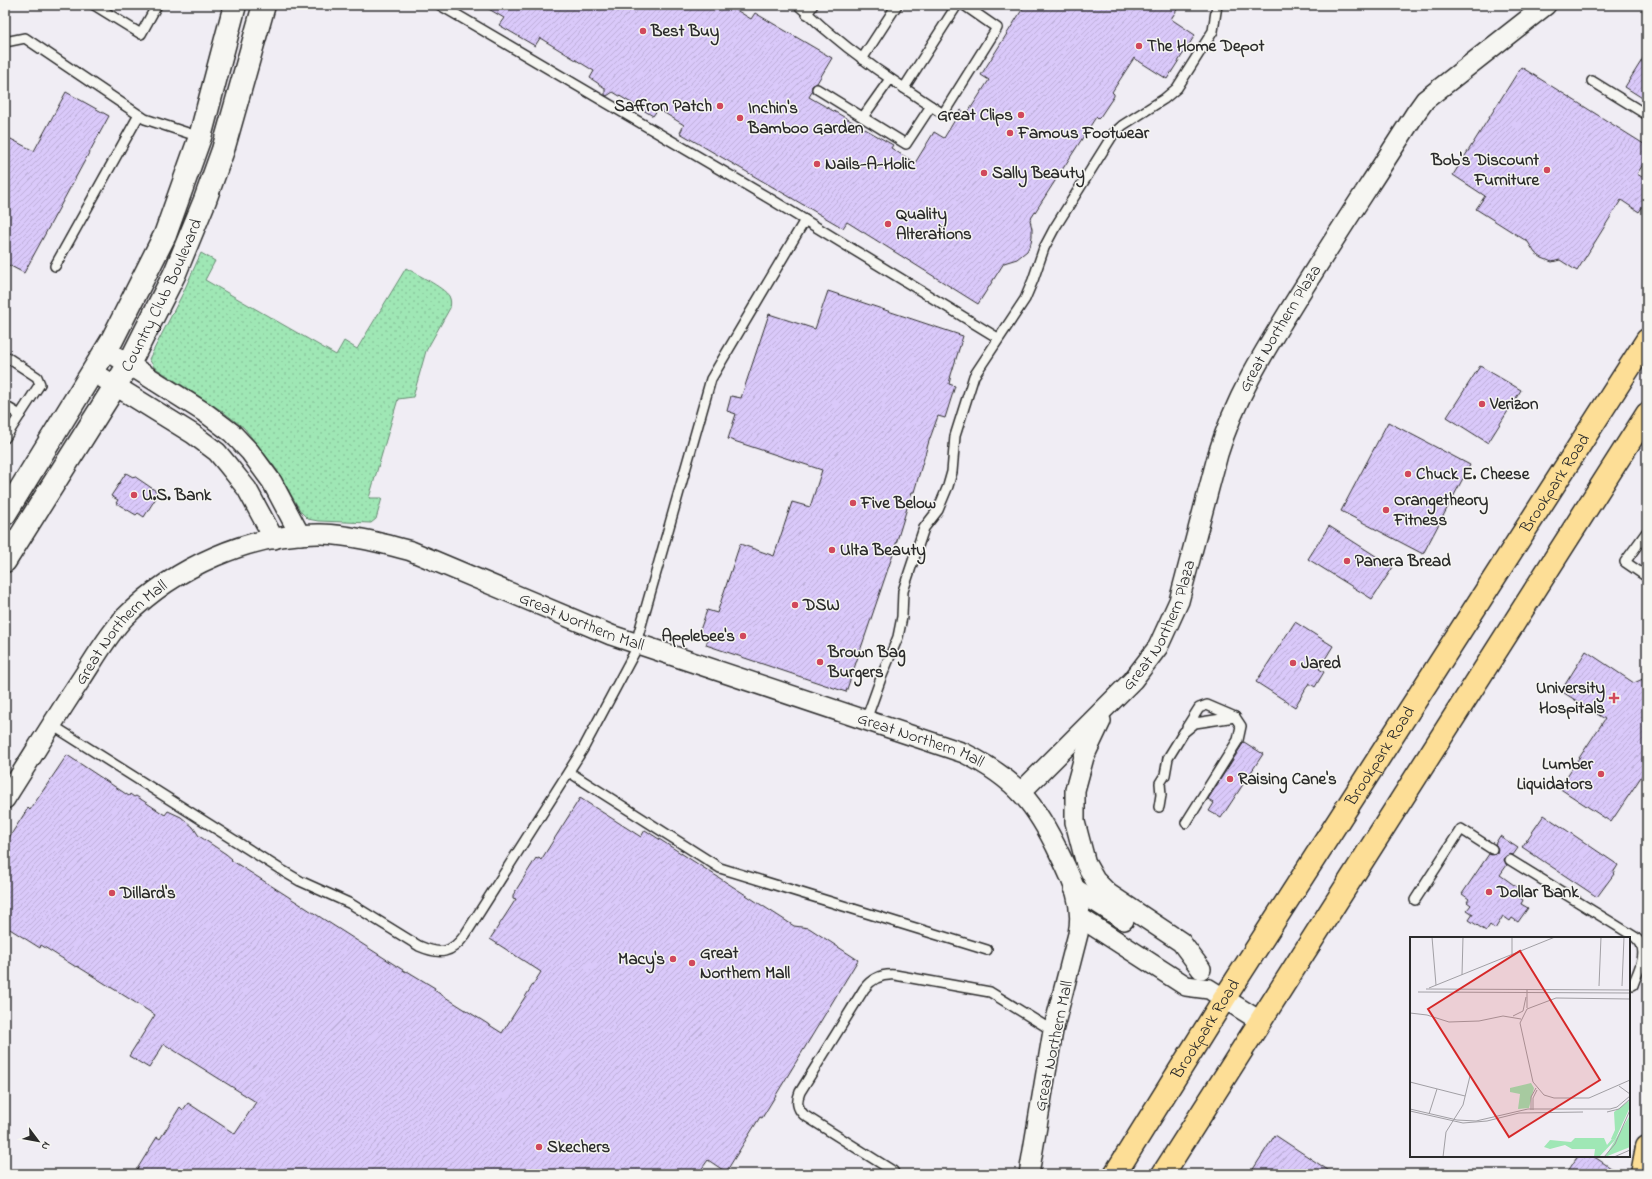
<svg xmlns="http://www.w3.org/2000/svg" width="1652" height="1179" font-family="'Indie Flower',sans-serif">
<defs>
<pattern id="grass-dots" width="8" height="8" patternUnits="userSpaceOnUse"><rect width="8" height="8" fill="#9fe7b5"/><path d="M2 2h.1M6 6h.1" fill="none" stroke="#89c69c" stroke-width="1.8" stroke-linecap="round"/></pattern>
<pattern id="building-hatch" width="6" height="6" patternUnits="userSpaceOnUse"><rect width="6" height="6" fill="#dac9fa"/><path d="M-1 1l2-2M0 6l6-6M5 7l2-2" fill="none" stroke="#bbadd6"/></pattern>
</defs>
<rect width="100%" height="100%" fill="#f0edf4"/>
<filter id="ink" filterUnits="userSpaceOnUse"><feTurbulence type="fractalNoise" baseFrequency=".025" numOctaves="2"/><feDisplacementMap in="SourceGraphic" scale="8" xChannelSelector="R" yChannelSelector="G"/><feConvolveMatrix kernelMatrix="1 2 1 2 8 2 1 2 1" color-interpolation-filters="sRGB"/></filter>
<g filter="url(#ink)">
<path fill="url(#grass-dots)" stroke="#658970" d="M201,253L215,261L205,280L336,355L344,341L357,349L406,268C416,274 443,287 449,296C451,300 451,304 450,308L426,351L413,397L398,399L369,498H382L376,519L371,523L318,521L308,519L301,512L277,470L244,428L222,411L154,367L149,359L182,295Z"/>
<g fill="url(#building-hatch)" stroke="#2b2b2b">
<polygon points="482,5 728,5 751,19 755,13 832,58 817,83 812,86 812,92 809,97 893,145 891,148 915,163 934,132 944,138 961,110 967,114 989,80 981,75 1025,5 1180,5 1171,19 1195,35 1167,79 1134,58 1112,92 1114,94 1114,96 1100,117 1098,119 1096,117 1030,220 1032,229 1032,236 1031,243 1027,251 1017,259 1004,263 978,304 847,222 843,228 680,133 684,125 658,109 653,116 613,92 607,96 605,95 605,88 590,78 594,71 540,38 535,46 499,25 504,18"/>
<polygon points="1647,52 1647,101 1625,87"/>
<polygon points="1521,67 1647,146 1647,158 1637,174 1647,180 1647,200 1639,212 1621,200 1577,271 1560,260 1552,262 1542,258 1535,253 1528,242 1476,209 1485,196 1453,175"/>
<polygon points="66,92 109,116 24,273 5,263 5,136 34,151"/>
<polygon points="828,291 963,336 951,375 949,384 955,386 945,418 938,416 929,441 914,492 912,492 890,563 846,692 706,645 708,639 698,636 707,610 717,613 740,544 774,556 792,502 810,507 822,470 728,439 736,414 727,411 731,396 741,398 769,314 815,329"/>
<polygon points="1480,366 1521,390 1488,443 1447,417"/>
<polygon points="1388,422 1470,465 1423,554 1341,511"/>
<polygon points="126,473 133,477 134,476 159,493 144,517 138,513 136,515 116,503 118,500 111,496"/>
<polygon points="1329,526 1393,567 1372,599 1308,559"/>
<polygon points="1295,622 1333,646 1319,669 1324,672 1315,687 1309,683 1295,707 1256,682"/>
<polygon points="1586,651 1634,683 1647,677 1647,768 1611,822 1559,788 1605,719 1561,691"/>
<polygon points="1244,742 1263,754 1221,818 1209,811 1214,803 1208,799"/>
<polygon points="67,755 129,796 130,794 134,797 136,796 165,815 168,811 181,817 193,827 199,836 226,854 232,859 231,860 406,972 407,971 435,988 434,990 502,1033 541,972 490,939 516,899 513,898 513,895 536,858 537,859 539,858 541,860 580,798 641,837 645,830 794,926 809,928 858,960 762,1118 760,1117 726,1172 708,1160 698,1174 134,1174 157,1137 160,1139 180,1107 183,1110 188,1103 235,1134 256,1102 164,1044 149,1068 129,1056 155,1015 77,966 76,967 41,945 40,948 5,926 5,844 28,808 30,810"/>
<polygon points="1544,815 1618,865 1613,873 1614,874 1597,897 1522,847"/>
<polygon points="1500,836 1518,848 1513,855 1510,854 1505,857 1504,860 1507,865 1500,875 1521,890 1517,896 1523,900 1521,904 1528,908 1518,922 1512,918 1510,921 1503,916 1495,929 1490,925 1486,931 1469,920 1473,914 1467,910 1471,905 1467,902 1469,899 1462,894 1489,854 1492,855 1497,853 1498,849 1495,844"/>
<polygon points="1275,1135 1334,1174 1250,1174"/>
<polygon points="1578,1156 1593,1156 1620,1174 1566,1174"/>
</g>
<g fill="none" stroke-linecap="round" stroke-linejoin="round">
<g stroke="#2b2b2b" stroke-width="12">
<g id="service">
<polyline points="94,5 141,34 157,5"/>
<polyline points="440,5 772,200 998,338"/>
<path d="M798,5C831,36 866,63 904,88L957,5"/>
<polyline points="807,14 813,5"/>
<polyline points="5,42 25,38 145,119 200,137"/>
<polyline points="862,59 897,5"/>
<polyline points="1592,81 1647,115"/>
<polyline points="904,88 943,114 997,28 964,5"/>
<polyline points="817,89 906,144 931,106"/>
<polyline points="863,117 890,79"/>
<polyline points="55,266 139,115"/>
<polyline points="5,356 37,377 40,384 5,438"/>
<polyline points="5,406 20,415"/>
<polyline points="1646,533 1625,562 1647,577"/>
<polyline points="636,643 711,379 805,220"/>
<polyline points="866,720 881,678 898,637 902,617 903,591 924,528 938,510 948,486 952,472 955,436 974,376 1025,299 1033,280 1044,248 1054,229 1114,133 1123,125 1164,99 1177,88 1213,31 1217,5"/>
<path d="M52,725L283,871L300,881L351,904L419,946C440,955 451,954 465,935L583,749L639,644"/>
<polyline points="1187,727 1199,708 1207,705 1235,717"/>
<polyline points="569,772 720,868 987,950"/>
<polyline points="1159,807 1161,795 1160,783 1165,775 1168,758 1184,732 1195,723 1235,717 1241,726 1238,740 1186,823"/>
<path d="M1510,860L1635,937C1637,939 1640,942 1641,944C1647,957 1637,973 1633,985"/>
<polyline points="1415,900 1461,829 1492,849"/>
<path d="M895,1174L893,1171L804,1115C797,1108 796,1102 800,1092L864,989C872,978 882,974 895,975L990,992L1053,1031"/>
</g>
</g>
<g stroke="#2b2b2b" stroke-width="22">
<g id="minor">
<polyline points="106,350 207,414 232,433 250,452 272,482 300,535"/>
<polyline points="93,372 193,434 217,452 227,464 247,489 274,539"/>
<polyline points="1101,721 1084,757 1075,790 1075,822 1086,864 1095,880 1109,894 1181,942 1201,969"/>
<path id="s1" d="M1021,792L1133,680L1158,647L1179,601L1218,454C1236,395 1267,347 1299,295C1337,234 1377,174 1415,114L1425,100L1546,5"/>
<path id="s2" d="M5,799C30,760 54,720 80,681C94,660 107,636 125,617C175,567 250,533 321,534C352,535 381,543 411,551L611,635L964,753C1016,779 1036,804 1060,855C1073,881 1084,905 1078,934L1053,1031L1029,1174"/>
<polyline points="1074,888 1124,920"/>
<polyline points="1081,918 1186,986 1209,989 1260,1021"/>
</g>
</g>
<g stroke="#2b2b2b" stroke-width="25">
<g id="tertiary">
<polyline points="5,514 112,340 165,235 200,137 235,5"/>
<path id="s3" d="M5,561L129,364L175,273L205,200L223,150L264,5"/>
</g>
</g>
<g stroke="#2b2b2b" stroke-width="25">
<g id="primary">
<path id="s4" d="M1115,1174L1224,999L1647,340"/>
<polyline points="1163,1174 1647,414"/>
<polyline points="1642,1174 1647,1147"/>
</g>
</g>
<use href="#service" stroke="#f6f6f2" stroke-width="9"/>
<use href="#minor" stroke="#f6f6f2" stroke-width="19"/>
<use href="#tertiary" stroke="#f6f6f2" stroke-width="22"/>
<use href="#primary" stroke="#fdde96" stroke-width="22"/>
</g>
</g>
<g fill="#d1495b" stroke="#f6f6f2" stroke-width="1.5">
<circle cx="643" cy="31" r="4"/>
<circle cx="1139" cy="46" r="4"/>
<circle cx="720" cy="106" r="4"/>
<circle cx="1021" cy="115" r="4"/>
<circle cx="740" cy="118" r="4"/>
<circle cx="1010" cy="133" r="4"/>
<circle cx="817" cy="164" r="4"/>
<circle cx="1547" cy="170" r="4"/>
<circle cx="984" cy="173" r="4"/>
<circle cx="888" cy="224" r="4"/>
<circle cx="1482" cy="404" r="4"/>
<circle cx="1408" cy="474" r="4"/>
<circle cx="134" cy="495" r="4"/>
<circle cx="853" cy="503" r="4"/>
<circle cx="1386" cy="510" r="4"/>
<circle cx="832" cy="550" r="4"/>
<circle cx="1347" cy="561" r="4"/>
<circle cx="795" cy="605" r="4"/>
<circle cx="743" cy="636" r="4"/>
<circle cx="820" cy="662" r="4"/>
<circle cx="1293" cy="663" r="4"/>
<path d="M1612 692h4v4h4v4h-4v4h-4v-4h-4v-4h4z"/>
<circle cx="1601" cy="774" r="4"/>
<circle cx="1230" cy="779" r="4"/>
<circle cx="1489" cy="892" r="4"/>
<circle cx="112" cy="893" r="4"/>
<circle cx="673" cy="959" r="4"/>
<circle cx="692" cy="963" r="4"/>
<circle cx="539" cy="1147" r="4"/>
</g>
<g text-anchor="middle" dominant-baseline="central" stroke-width="3" stroke-linejoin="round" paint-order="stroke">
<g font-size="17" font-weight="bold" fill="#2b2b2b" stroke="#f6f6f2" text-anchor="start">
<text x="651" y="31">Best Buy</text>
<text x="1147" y="46">The Home Depot</text>
<text x="712" y="106" text-anchor="end">Saffron Patch</text>
<text x="748" y="108">Inchin's<tspan x="748" dy="20">Bamboo Garden</tspan></text>
<text x="1013" y="115" text-anchor="end">Great Clips</text>
<text x="1018" y="133">Famous Footwear</text>
<text x="1539" y="160" text-anchor="end">Bob's Discount<tspan x="1539" dy="20">Furniture</tspan></text>
<text x="825" y="164">Nails-A-Holic</text>
<text x="992" y="173">Sally Beauty</text>
<text x="896" y="214">Quality<tspan x="896" dy="20">Alterations</tspan></text>
<text x="1490" y="404">Verizon</text>
<text x="1416" y="474">Chuck E. Cheese</text>
<text x="142" y="495">U.S. Bank</text>
<text x="1394" y="500">Orangetheory<tspan x="1394" dy="20">Fitness</tspan></text>
<text x="861" y="503">Five Below</text>
<text x="840" y="550">Ulta Beauty</text>
<text x="1355" y="561">Panera Bread</text>
<text x="803" y="605">DSW</text>
<text x="735" y="636" text-anchor="end">Applebee's</text>
<text x="828" y="652">Brown Bag<tspan x="828" dy="20">Burgers</tspan></text>
<text x="1301" y="663">Jared</text>
<text x="1605" y="688" text-anchor="end">University<tspan x="1605" dy="20">Hospitals</tspan></text>
<text x="1593" y="764" text-anchor="end">Lumber<tspan x="1593" dy="20">Liquidators</tspan></text>
<text x="1238" y="779">Raising Cane's</text>
<text x="1497" y="892">Dollar Bank</text>
<text x="120" y="893">Dillard's</text>
<text x="700" y="953">Great<tspan x="700" dy="20">Northern Mall</tspan></text>
<text x="665" y="959" text-anchor="end">Macy's</text>
<text x="547" y="1147">Skechers</text>
</g>
<g font-size="17" fill="#2b2b2b" stroke="#f6f6f2">
<text stroke="none"><textPath href="#s3" startOffset="309">Country Club Boulevard</textPath></text>
<text stroke="none"><textPath href="#s1" startOffset="543">Great Northern Plaza</textPath></text>
<text stroke="none"><textPath href="#s4" startOffset="819">Brookpark Road</textPath></text>
<text stroke="none"><textPath href="#s2" startOffset="713">Great Northern Mall</textPath></text>
<text stroke="none"><textPath href="#s1" startOffset="220">Great Northern Plaza</textPath></text>
<text stroke="none"><textPath href="#s2" startOffset="204">Great Northern Mall</textPath></text>
<text stroke="none"><textPath href="#s2" startOffset="1072">Great Northern Mall</textPath></text>
<text stroke="none"><textPath href="#s4" startOffset="495">Brookpark Road</textPath></text>
<text stroke="none"><textPath href="#s4" startOffset="171">Brookpark Road</textPath></text>
<text transform="translate(1054 1046) rotate(-78)">Great Northern Mall</text>
</g>
</g>
<g transform="translate(1410 937)">
<rect width="220" height="220" fill="#f0edf4"/>
<path d="M121,146L124,151L119,171L108,172L110,157L100,155V151ZM220,163V170L205,203L201,202L205,193L204,175ZM220,178V210L195,220Z" fill="#9fe7b5"/>
<path d="M165,201H194L197,208L202,202L205,203L189,220H184L185,212H162L155,208L140,212L134,210L140,203L161,205Z" fill="#9fe7b5"/>
<path fill="none" stroke="#a19fa4" stroke-width="1" d="M22,0L26,48M102,18V0M52,38L53,0M189,49L191,0M212,49L214,0M19,51L145,0M16,52L220,53M117,53V71M8,55L220,56M220,62L146,61L117,72L110,86L123,145L134,158L144,161H179L220,143M0,76L17,78L39,85L69,84L93,79L111,82M103,79L113,74L116,60M0,145L55,159M209,149L220,157M0,172L47,183L66,184L118,172H200L207,170L220,159M121,173V160L126,151M123,173V161L127,153M0,174L53,186L77,184L109,176L173,175M197,175L209,172L220,162M19,177L27,152M33,220L36,195L53,168L60,139M118,220H174M194,220L205,207L220,173M204,220L220,213"/>
<path fill="#d62828" fill-opacity="0.15" stroke="#d62828" stroke-width="2" d="M110,14L190,143L99,200L18,72Z"/>
<rect width="220" height="220" fill="none" stroke="#2b2b2b" stroke-width="2"/>
</g>
<rect width="1652" height="1179" fill="none" stroke="#f6f6f2" stroke-width="20"/>
<rect x="10" y="10" width="1632" height="1159" fill="none" stroke="#2b2b2b" stroke-width="1.5" filter="url(#ink)"/>
<g transform="translate(38 1141) rotate(122)" stroke="#f6f6f2" stroke-width="3" paint-order="stroke">
<path d="M0-3L7 15L0 10L-7 15Z" fill="#2b2b2b"/>
<text y="-6" font-size="11" font-weight="bold" text-anchor="middle" fill="#2b2b2b">N</text>
</g>
</svg>
